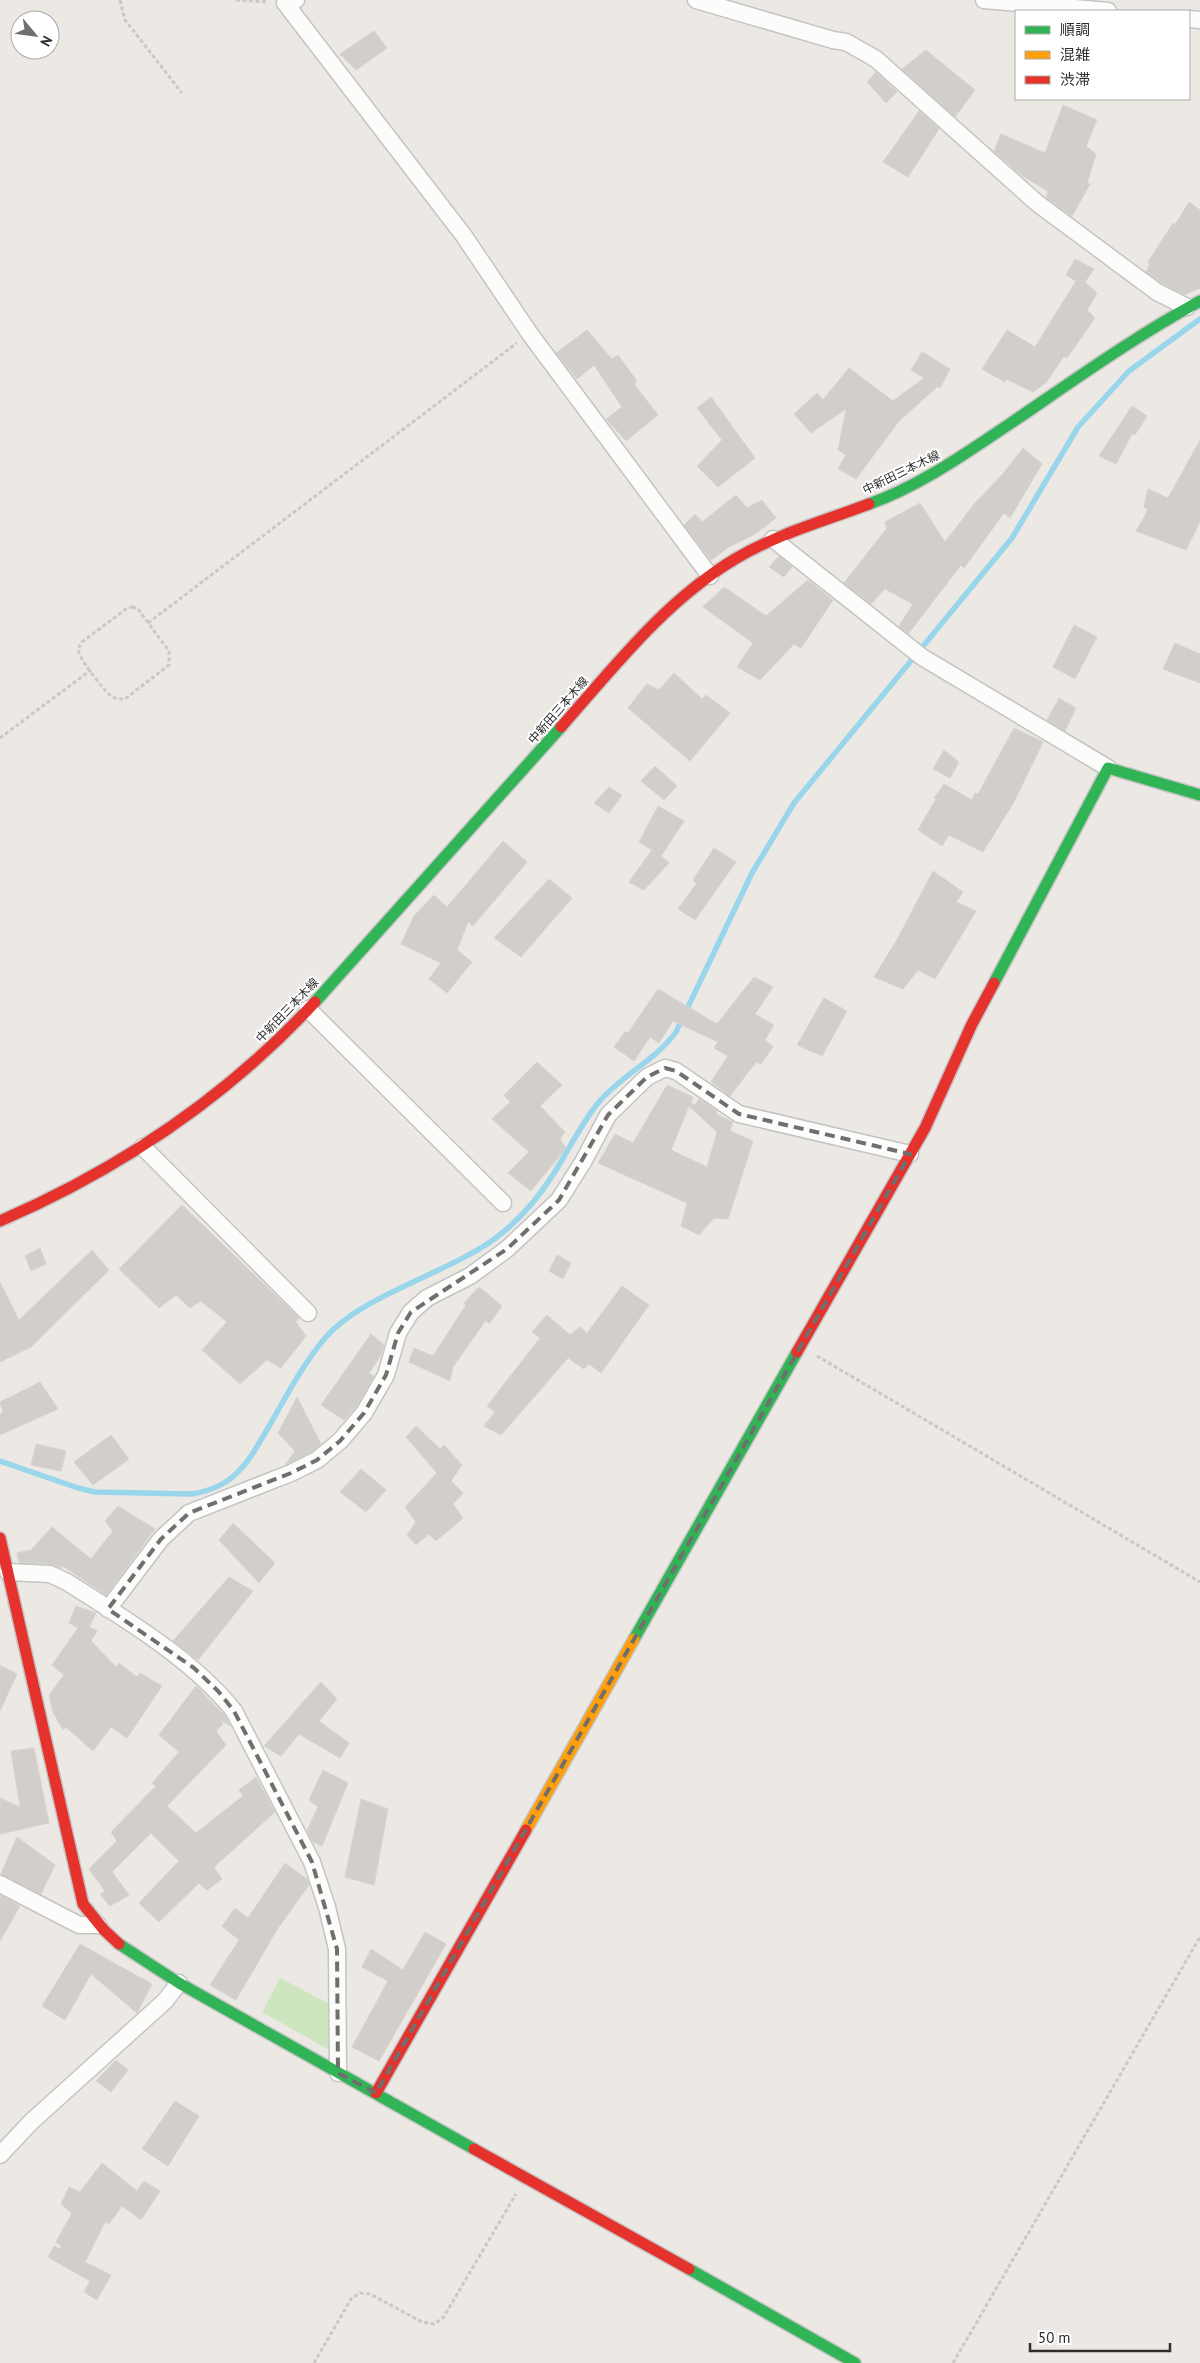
<svg xmlns="http://www.w3.org/2000/svg" width="1200" height="2363" font-family="'PT Sans','Noto Sans JP',sans-serif">
<rect width="100%" height="100%" fill="#ece8e4"/>
<polygon fill="#cee6be" points="280,1978 335,2007 331,2051 262,2012"/>
<g fill="none" stroke-linecap="round" stroke-linejoin="round">
<path stroke="#99d6ec" stroke-width="5.5" d="M0,1461L78,1488L95,1492L192,1494C204,1492 214,1489 224,1483C247,1469 259,1443 272,1421C288,1393 304,1363 325,1338C361,1296 445,1274 493,1240C518,1222 540,1196 556,1170C570,1147 582,1123 598,1103C621,1075 655,1061 676,1032L752,873L794,803L1012,538L1078,427L1129,371L1200,319"/>
</g>
<g fill="#d1cecb" stroke="#d7d4d0" fill-rule="evenodd">
<polygon points="374,31 387,48 356,70 340,54"/>
<polygon points="926,50 975,90 955,117 902,69"/>
<polygon points="876,72 897,92 886,103 867,82"/>
<polygon points="1063,105 1097,120 1086,146 1096,154 1087,183 1090,184 1072,216 1046,197 1048,191 1021,175 994,151 1001,134 1045,153"/>
<polygon points="919,111 939,129 908,177 883,162"/>
<polygon points="1189,202 1200,210 1200,288 1184,295 1162,283 1146,272 1150,264 1148,262 1173,223 1175,225"/>
<polygon points="1075,259 1094,269 1085,282 1097,293 1087,310 1095,318 1067,358 1064,356 1046,383 1033,392 1006,379 1005,382 982,369 1007,330 1035,347 1076,281 1066,275"/>
<polygon points="587,330 612,359 618,355 637,381 634,384 658,415 626,441 606,419 622,407 594,365 577,379 556,353"/>
<polygon points="922,352 950,369 940,388 938,386 899,421 856,479 838,469 846,455 838,450 846,409 811,433 794,414 817,393 823,400 849,368 893,401 924,378 911,370"/>
<polygon points="711,397 755,458 718,487 697,466 722,440 697,408"/>
<polygon points="1132,406 1147,416 1135,435 1132,434 1116,464 1099,456"/>
<polygon points="1200,440 1200,522 1186,550 1136,531 1148,510 1144,507 1148,489 1168,498"/>
<polygon points="1023,448 1042,464 1010,518 1004,513 964,568 961,565 908,634 899,626 913,604 885,589 871,604 844,583 887,528 885,522 920,503 945,542 975,503 1002,475"/>
<polygon points="736,495 747,508 762,500 776,518 755,534 729,547 711,560 684,525 695,514 702,522"/>
<polygon points="779,556 792,567 784,577 769,567"/>
<polygon points="808,580 833,600 801,648 794,644 760,680 737,667 753,643 703,607 724,587 766,616"/>
<polygon points="1074,625 1097,637 1075,679 1053,667"/>
<polygon points="1175,643 1200,654 1200,683 1163,669"/>
<polygon points="674,673 702,699 706,695 730,713 690,761 628,708 647,684 659,690"/>
<polygon points="1059,698 1076,708 1065,731 1047,720"/>
<polygon points="1014,728 1043,742 1014,802 983,852 949,835 942,846 918,830 936,799 934,798 944,784 972,800 975,793 978,794"/>
<polygon points="944,750 959,762 950,778 933,769"/>
<polygon points="655,766 677,786 664,800 641,781"/>
<polygon points="609,787 622,795 609,813 594,803"/>
<polygon points="658,806 684,821 661,856 669,863 644,890 629,882 652,850 639,842"/>
<polygon points="503,841 527,862 473,926 468,922 457,950 472,962 447,993 429,979 441,963 401,944 414,916 434,895 447,907"/>
<polygon points="714,848 736,862 695,920 678,909 697,883 693,880"/>
<polygon points="933,871 963,892 956,902 976,911 935,979 918,970 903,989 874,977 898,938"/>
<polygon points="549,879 572,898 521,957 494,938"/>
<polygon points="754,977 773,987 755,1014 774,1025 765,1040 773,1047 761,1064 756,1062 730,1096 711,1082 728,1056 714,1048 718,1042 673,1021 659,1043 650,1037 634,1061 614,1047 625,1032 628,1033 658,989 717,1024"/>
<polygon points="824,998 847,1011 822,1056 797,1045"/>
<polygon points="537,1062 562,1085 540,1106 565,1132 560,1139 566,1148 531,1191 508,1173 529,1152 492,1119 510,1102 504,1095"/>
<path d="M667,1085L693,1097L691,1103L695,1105L699,1099L717,1111L716,1114L733,1122L730,1131L753,1141L728,1219L714,1218L699,1235L681,1226L687,1203L598,1163L615,1134L633,1143ZM689,1106L717,1132L707,1167L671,1150Z"/>
<polygon points="182,1205 299,1318 296,1322 306,1336 281,1368 267,1360 240,1384 202,1350 227,1322 201,1301 190,1308 176,1295 159,1308 119,1269"/>
<polygon points="40,1248 46,1264 31,1271 25,1256"/>
<polygon points="92,1250 109,1270 31,1347 0,1362 0,1282 19,1320"/>
<polygon points="557,1255 571,1263 563,1279 549,1271"/>
<polygon points="622,1286 649,1305 601,1373 589,1364 584,1369 568,1358 501,1435 484,1426 495,1412 487,1406 540,1338 532,1332 547,1315 570,1335 580,1327 587,1333"/>
<polygon points="479,1287 502,1306 489,1324 486,1320 453,1367 450,1381 409,1362 414,1348 433,1356 466,1305 464,1303"/>
<polygon points="371,1334 384,1345 381,1355 369,1373 374,1376 356,1407 344,1420 321,1405"/>
<polygon points="40,1382 58,1409 0,1435 0,1414 3,1412 0,1402"/>
<polygon points="297,1397 321,1444 312,1452 285,1465 295,1451 278,1433"/>
<polygon points="416,1426 440,1449 444,1445 462,1465 451,1481 463,1493 453,1504 463,1518 436,1541 429,1534 416,1545 407,1535 416,1522 405,1507 437,1473 406,1437"/>
<polygon points="111,1435 129,1459 93,1485 74,1462"/>
<polygon points="36,1444 66,1451 61,1471 31,1465"/>
<polygon points="361,1469 386,1490 366,1512 340,1492"/>
<polygon points="118,1506 155,1529 106,1595 63,1566 61,1568 50,1564 19,1563 17,1553 31,1550 52,1527 91,1559 113,1531 105,1521"/>
<polygon points="233,1523 275,1563 259,1583 219,1540"/>
<polygon points="229,1577 253,1591 198,1660 173,1641"/>
<polygon points="76,1606 96,1613 89,1627 97,1631 91,1641 116,1667 119,1663 137,1677 140,1673 162,1686 127,1738 111,1727 93,1751 66,1727 63,1730 53,1712 49,1695 64,1675 52,1665 78,1628 69,1623"/>
<polygon points="0,1665 17,1674 0,1711"/>
<polygon points="321,1682 337,1699 319,1721 349,1743 340,1758 299,1734 281,1756 264,1746"/>
<polygon points="196,1686 226,1717 230,1726 221,1720 223,1724 216,1731 226,1745 167,1806 196,1833 243,1796 239,1790 256,1777 275,1812 214,1867 222,1879 207,1890 199,1883 159,1922 139,1903 179,1861 151,1833 112,1872 129,1895 110,1906 100,1894 105,1891 89,1869 117,1841 111,1832 156,1786 152,1783 179,1752 159,1735"/>
<polygon points="34,1748 49,1823 0,1834 0,1798 20,1807 11,1751"/>
<polygon points="323,1770 348,1783 322,1846 313,1842 307,1831 318,1807 309,1800"/>
<polygon points="361,1799 388,1809 374,1885 345,1877"/>
<polygon points="17,1837 55,1865 41,1894 1,1874"/>
<polygon points="285,1863 307,1879 309,1885 278,1928 236,2000 210,1985 239,1940 222,1926 235,1908 248,1918"/>
<polygon points="0,1895 20,1906 0,1941"/>
<polygon points="425,1932 446,1944 379,2061 352,2047 388,1981 362,1967 371,1949 403,1970"/>
<polygon points="80,1944 152,1984 137,2013 91,1974 65,2020 42,2006"/>
<polygon points="116,2060 128,2070 111,2092 96,2081"/>
<polygon points="175,2101 199,2116 168,2166 142,2149"/>
<polygon points="102,2163 137,2191 144,2181 160,2191 141,2220 122,2206 109,2224 105,2222 85,2262 111,2275 97,2300 84,2292 90,2281 48,2257 54,2246 60,2249 62,2247 56,2242 72,2213 61,2204 69,2187 80,2192"/>
</g>
<g fill="none" stroke-linecap="round" stroke-linejoin="round">
<g stroke="#c5c4c5" stroke-width="19">
<g id="street">
<polyline points="296,0 285,3 464,236 530,334 710,576"/>
<polyline points="696,0 833,40 846,42 876,59 1037,203 1157,292 1187,307"/>
<polyline points="984,0 1108,11"/>
<polyline points="1189,19 1200,20"/>
<polyline points="773,539 922,657 1108,768"/>
<polyline points="308,1009 503,1203"/>
<polyline points="143,1147 308,1313"/>
<path d="M8,1572L50,1574L67,1582C123,1618 193,1659 234,1711L312,1862L327,1907L337,1949L338,2073"/>
<polyline points="108,1609 161,1539 189,1513 291,1473 317,1460 340,1441 364,1413 386,1375 398,1333 411,1312 427,1298 470,1276 507,1249 559,1200 583,1162 608,1115 647,1077 665,1068 676,1071 739,1114 910,1154"/>
<polyline points="0,1884 79,1925 98,1925"/>
<polyline points="0,2155 31,2122 165,2001 179,1983"/>
</g>
</g>
<g stroke="#c5c4c5" stroke-width="14">
<g id="fast">
<path d="M869,504C920,486 966,453 1011,423C1073,381 1134,337 1200,301"/>
<polyline points="994,983 1108,768 1200,795"/>
<polyline points="315,1002 561,727"/>
<polyline points="634,1639 797,1352"/>
<polyline points="119,1944 179,1983 474,2149"/>
<polyline points="689,2269 855,2363"/>
</g>
</g>
<g stroke="#c5c4c5" stroke-width="14">
<polyline id="slow" points="526,1830 634,1639"/>
</g>
<g stroke="#c5c4c5" stroke-width="14">
<g id="jam">
<path d="M561,727C615,666 665,601 735,559C777,534 824,521 869,504"/>
<path d="M0,1221C120,1169 226,1098 315,1002"/>
<polyline points="797,1352 925,1128 972,1024 994,983"/>
<polyline points="0,1538 83,1904 104,1930 119,1944"/>
<polyline points="376,2093 526,1830"/>
<polyline points="474,2149 689,2269"/>
</g>
</g>
<g stroke="#c9c9c8" stroke-width="3" stroke-dasharray="4 2.5" stroke-linecap="butt">
<polyline points="120,0 125,20 182,93"/>
<polyline points="236,0 268,2"/>
<path d="M132,607L138,609L169,651V665L125,699C120,699 114,699 110,695C103,689 82,662 79,653C78,649 79,646 82,642L126,609Z"/>
<polyline points="148,623 517,343"/>
<polyline points="0,738 91,670"/>
<polyline points="817,1356 1200,1582"/>
<polyline points="314,2363 351,2299 360,2293 370,2294 422,2322 434,2324 443,2318 516,2194"/>
<polyline points="953,2363 1200,1937"/>
</g>
<use href="#street" stroke="#fcfcfb" stroke-width="16"/>
<use href="#fast" stroke="#30b455" stroke-width="11"/>
<use href="#slow" stroke="#ff9f0a" stroke-width="11"/>
<use href="#jam" stroke="#e5322d" stroke-width="11"/>
</g>
<path fill="none" stroke="#706f6e" stroke-width="4" stroke-dasharray="10 6" stroke-linejoin="round" d="M665,1068L676,1071L739,1114L910,1154L376,2093L338,2073L337,1949L312,1862L234,1711L218,1691L194,1668L108,1609L161,1539L189,1513L291,1473L317,1460L340,1441L364,1413L386,1375L398,1333L411,1312L507,1249L559,1200L608,1115L647,1077Z"/>
<g text-anchor="middle" dominant-baseline="central" stroke-width="4" stroke-linejoin="round" paint-order="stroke">
<g font-size="12" fill="#2e2e2e" stroke="#fff">
<text transform="translate(901 472) rotate(-26)">中新田三本木線</text>
<text transform="translate(558 710) rotate(-49)">中新田三本木線</text>
<text transform="translate(287 1010) rotate(-46)">中新田三本木線</text>
</g>
</g>
<rect x="1015" y="10" width="175" height="90" fill="#ffffff" stroke="#ababab"/>
<rect x="1025" y="26" width="25" height="8" fill="#30b455" stroke="#ababab"/>
<text x="1060" y="35" font-size="15" fill="#2e2e2e">順調</text>
<rect x="1025" y="51" width="25" height="8" fill="#ff9f0a" stroke="#ababab"/>
<text x="1060" y="60" font-size="15" fill="#2e2e2e">混雑</text>
<rect x="1025" y="76" width="25" height="8" fill="#e5322d" stroke="#ababab"/>
<text x="1060" y="85" font-size="15" fill="#2e2e2e">渋滞</text>
<g transform="translate(35 35) rotate(119)"><circle r="24" fill="#ffffff" stroke="#ababab"/>
<path d="M0-4L9 19L0 12L-9 19Z" fill="#706f6e"/>
<text y="-8" font-size="14" font-weight="bold" text-anchor="middle" fill="#2e2e2e">N</text>
</g>
<path d="M1030 2343v8h140v-8" fill="none" stroke="#2e2e2e" stroke-width="2.5"/>
<text x="1038" y="2343" font-size="15" fill="#2e2e2e" stroke="#ffffff" stroke-width="4" paint-order="stroke">50 m</text>
</svg>
